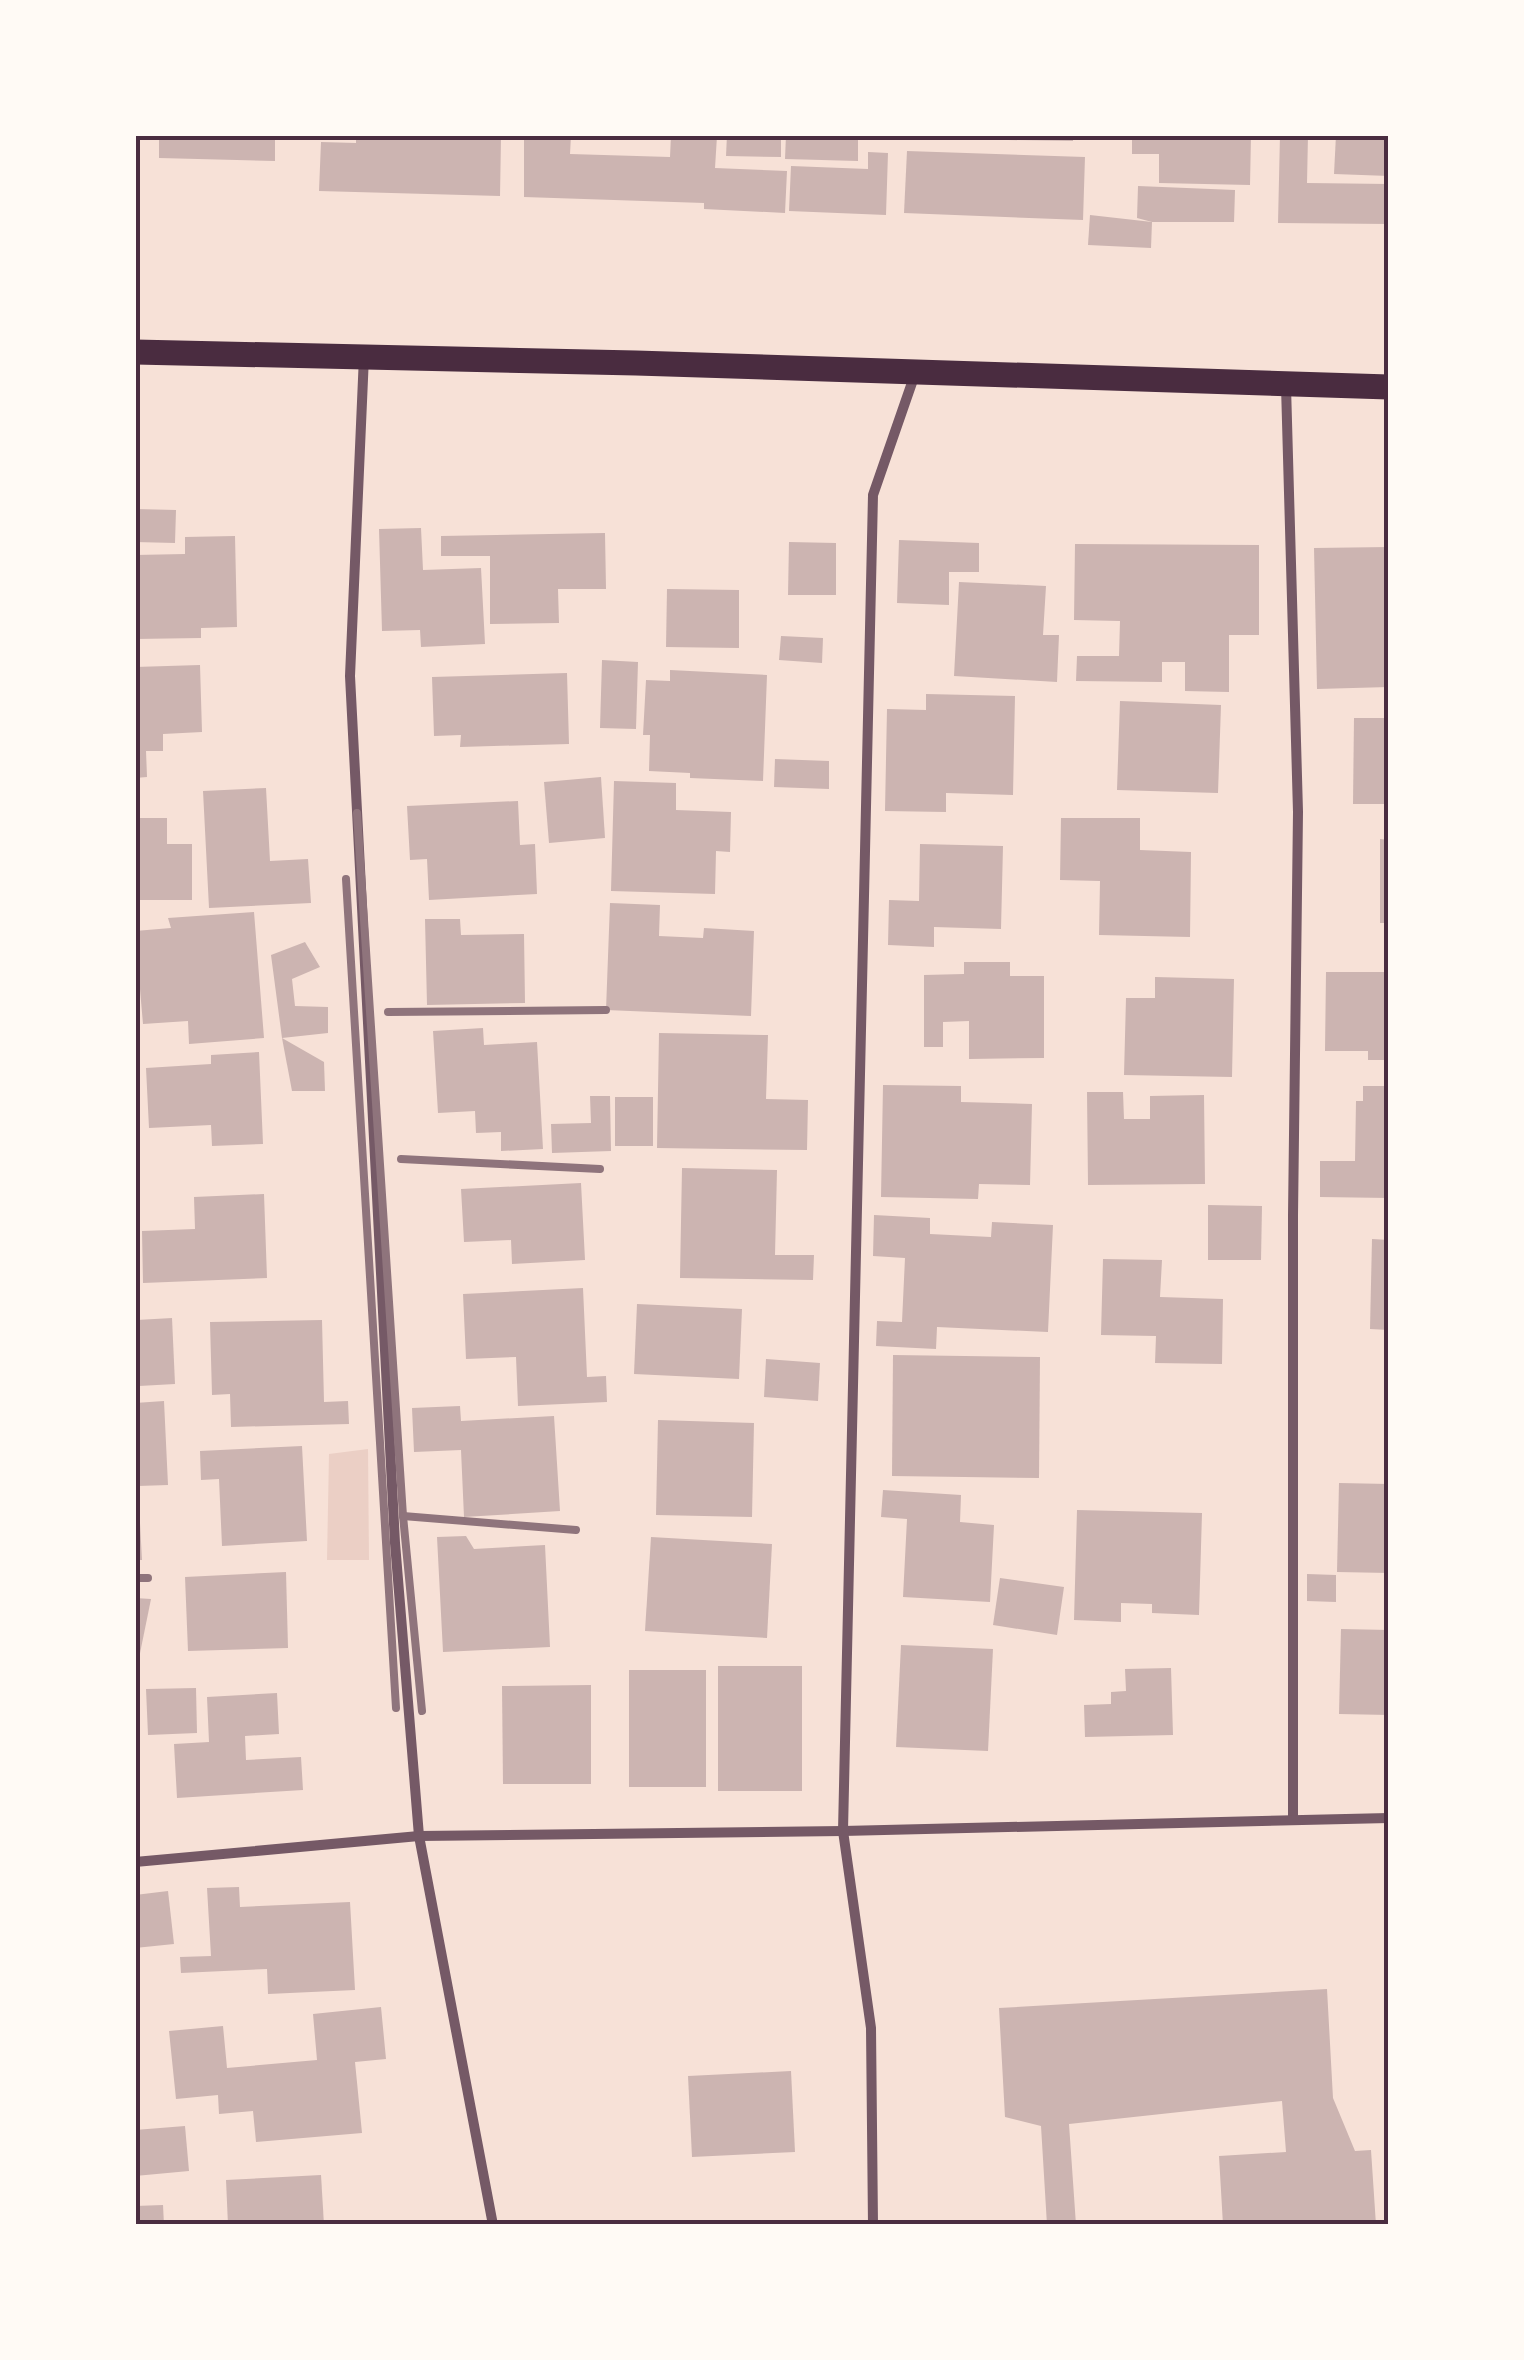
<svg xmlns="http://www.w3.org/2000/svg" width="1524" height="2360" font-family="'Space Grotesk',sans-serif">
<rect width="100%" height="100%" fill="#f7e1d7"/>
<polygon fill="#ebcfc5" points="368,1449 369,1560 327,1560 329,1454"/>
<g fill="#ccb4b1">
<polygon points="159,135 275,135 275,161 159,158"/>
<polygon points="356,135 501,136 500,196 319,191 321,142 356,143"/>
<polygon points="524,135 571,135 570,154 670,157 671,135 717,136 715,168 787,171 785,213 704,209 704,203 524,197"/>
<polygon points="727,135 781,135 781,157 726,156"/>
<polygon points="786,135 858,135 858,161 785,159"/>
<polygon points="1008,135 1073,135 1073,141 1008,140"/>
<polygon points="1132,135 1251,135 1250,185 1159,183 1159,154 1132,154"/>
<polygon points="1280,135 1308,135 1307,183 1389,184 1389,224 1278,223"/>
<polygon points="1336,135 1389,135 1389,176 1334,174"/>
<polygon points="907,151 1085,157 1083,220 904,213"/>
<polygon points="868,152 888,153 886,215 789,211 791,166 868,169"/>
<polygon points="1138,186 1235,190 1234,222 1152,222 1137,218"/>
<polygon points="1090,215 1152,222 1151,248 1088,245"/>
<polygon points="135,509 176,510 175,543 135,542"/>
<polygon points="421,528 423,570 481,568 485,644 421,647 420,630 382,631 379,529"/>
<polygon points="605,533 606,589 558,589 559,623 490,624 490,556 441,556 441,536"/>
<polygon points="235,536 237,627 201,628 201,638 135,639 135,555 185,554 185,537"/>
<polygon points="899,540 979,543 979,572 949,572 949,605 897,603"/>
<polygon points="789,542 836,543 836,595 788,595"/>
<polygon points="1075,544 1259,545 1259,635 1229,635 1229,692 1185,691 1185,662 1162,662 1162,682 1076,681 1077,656 1119,656 1120,621 1074,620"/>
<polygon points="1389,547 1389,687 1317,689 1314,548"/>
<polygon points="959,582 1046,586 1043,635 1059,635 1057,682 954,676"/>
<polygon points="667,589 739,590 739,648 666,647"/>
<polygon points="781,636 823,638 822,663 779,660"/>
<polygon points="602,660 638,662 636,729 600,728"/>
<polygon points="200,665 202,732 163,734 163,751 146,751 147,777 135,778 135,667"/>
<polygon points="670,670 767,675 763,781 690,778 690,773 649,771 650,735 643,735 646,680 670,681"/>
<polygon points="567,673 569,744 460,747 461,735 434,736 432,677"/>
<polygon points="926,694 1015,696 1013,795 946,793 946,812 885,811 887,709 926,710"/>
<polygon points="1120,701 1221,705 1218,793 1117,790"/>
<polygon points="1354,718 1389,718 1389,804 1353,804"/>
<polygon points="775,759 829,761 829,789 774,787"/>
<polygon points="601,777 605,838 549,843 544,782"/>
<polygon points="614,781 676,783 676,810 731,812 730,852 716,851 715,894 611,891"/>
<polygon points="266,788 270,861 308,859 311,903 209,908 203,791"/>
<polygon points="518,801 520,845 535,844 537,894 429,900 427,859 410,860 407,806"/>
<polygon points="137,818 167,818 167,844 192,844 192,900 135,900"/>
<polygon points="1061,818 1140,818 1140,850 1191,852 1190,937 1099,935 1100,881 1060,880"/>
<polygon points="1380,839 1389,840 1389,923 1380,923"/>
<polygon points="920,844 1003,846 1001,929 934,927 934,947 888,945 889,900 919,901"/>
<polygon points="610,903 660,905 659,936 703,938 704,928 754,931 751,1016 606,1010"/>
<polygon points="254,912 264,1038 189,1044 188,1021 143,1024 135,931 171,928 168,918"/>
<polygon points="425,919 460,919 461,935 524,934 525,1003 427,1005"/>
<polygon points="305,942 320,967 292,979 295,1006 328,1007 328,1033 282,1038 271,955"/>
<polygon points="964,962 1010,962 1010,976 1044,976 1044,1058 969,1059 969,1021 943,1022 943,1047 924,1047 924,975 964,974"/>
<polygon points="1326,972 1389,972 1389,1060 1368,1060 1368,1051 1325,1051"/>
<polygon points="1155,977 1234,979 1232,1077 1124,1075 1126,998 1155,998"/>
<polygon points="483,1028 484,1045 537,1042 543,1149 501,1151 501,1132 476,1133 475,1111 438,1113 433,1031"/>
<polygon points="659,1033 768,1035 766,1099 808,1100 807,1150 657,1148"/>
<polygon points="282,1038 324,1062 325,1091 292,1091"/>
<polygon points="259,1052 263,1144 212,1146 211,1125 149,1128 146,1068 211,1064 211,1055"/>
<polygon points="883,1085 961,1086 961,1102 1032,1104 1030,1185 979,1184 978,1199 881,1197"/>
<polygon points="1363,1086 1389,1086 1389,1198 1320,1197 1320,1161 1355,1161 1356,1101 1363,1101"/>
<polygon points="1087,1092 1123,1092 1124,1119 1150,1119 1150,1096 1204,1095 1205,1184 1088,1185"/>
<polygon points="590,1096 610,1096 611,1151 552,1153 551,1124 591,1123"/>
<rect x="615" y="1097" width="38" height="49"/>
<polygon points="682,1168 777,1170 775,1255 814,1255 813,1280 680,1278"/>
<polygon points="581,1183 585,1260 512,1264 511,1240 464,1242 461,1189"/>
<polygon points="264,1194 267,1278 143,1283 142,1231 195,1229 194,1197"/>
<polygon points="1208,1205 1262,1206 1261,1260 1208,1260"/>
<polygon points="874,1215 930,1218 930,1234 991,1237 992,1222 1053,1225 1048,1332 937,1327 936,1349 876,1346 877,1321 902,1322 905,1258 873,1256"/>
<polygon points="1372,1239 1389,1240 1389,1330 1370,1329"/>
<polygon points="1103,1259 1162,1260 1160,1297 1223,1299 1222,1364 1155,1363 1156,1336 1101,1335"/>
<polygon points="583,1288 587,1377 606,1376 607,1402 518,1406 516,1357 466,1359 463,1294"/>
<polygon points="637,1304 742,1309 739,1379 634,1374"/>
<polygon points="172,1318 175,1384 139,1386 137,1320"/>
<polygon points="322,1320 324,1402 348,1401 349,1424 231,1427 230,1394 212,1395 210,1322"/>
<polygon points="893,1355 1040,1357 1039,1478 892,1476"/>
<polygon points="766,1359 820,1363 818,1401 764,1397"/>
<polygon points="164,1401 168,1485 138,1486 142,1560 135,1560 135,1474 138,1474 135,1403"/>
<polygon points="460,1406 461,1421 554,1416 560,1511 464,1517 461,1450 414,1452 412,1408"/>
<polygon points="658,1420 754,1423 752,1517 656,1515"/>
<polygon points="302,1446 307,1541 222,1546 219,1479 201,1480 200,1451"/>
<polygon points="1339,1483 1389,1484 1389,1573 1337,1572"/>
<polygon points="883,1490 961,1495 960,1522 994,1525 990,1602 903,1597 907,1519 881,1517"/>
<polygon points="1077,1510 1202,1513 1199,1615 1152,1613 1152,1604 1121,1603 1121,1622 1074,1620"/>
<polygon points="466,1536 474,1549 545,1545 550,1647 443,1652 437,1537"/>
<polygon points="651,1537 772,1544 767,1638 645,1631"/>
<polygon points="286,1572 288,1648 188,1651 185,1577"/>
<polygon points="1307,1574 1336,1575 1336,1602 1307,1601"/>
<polygon points="1000,1578 1064,1587 1057,1635 993,1625"/>
<polygon points="135,1598 151,1599 137,1668 135,1668"/>
<polygon points="1341,1629 1389,1630 1389,1715 1339,1714"/>
<polygon points="901,1645 993,1649 988,1751 896,1747"/>
<rect x="718" y="1666" width="84" height="125"/>
<polygon points="1171,1668 1173,1735 1085,1737 1084,1705 1111,1704 1111,1692 1126,1691 1125,1669"/>
<rect x="629" y="1670" width="77" height="117"/>
<polygon points="591,1685 591,1784 503,1784 502,1686"/>
<polygon points="196,1688 197,1733 148,1735 146,1689"/>
<polygon points="277,1693 279,1734 245,1736 246,1760 301,1757 303,1790 177,1798 174,1744 209,1742 207,1697"/>
<polygon points="239,1887 240,1907 350,1902 355,1990 268,1994 267,1969 181,1973 180,1957 211,1956 207,1888"/>
<polygon points="168,1891 174,1944 135,1948 135,1895"/>
<polygon points="1327,1989 1333,2098 1355,2151 1371,2150 1376,2225 1223,2225 1219,2156 1286,2152 1282,2101 1069,2124 1076,2225 1047,2225 1041,2126 1005,2117 999,2008"/>
<polygon points="381,2007 386,2059 355,2062 362,2133 256,2142 253,2111 219,2114 218,2095 176,2099 169,2031 223,2026 227,2068 317,2060 313,2014"/>
<polygon points="791,2071 795,2152 692,2157 688,2076"/>
<polygon points="185,2126 189,2171 135,2176 135,2130"/>
<polygon points="321,2175 324,2225 228,2225 226,2180"/>
<polygon points="163,2205 164,2225 135,2225 135,2206"/>
</g>
<g fill="none" stroke-linecap="round" stroke-linejoin="round">
<g stroke="#755966" stroke-width="10">
<polyline points="364,356 350,676 395,1543 419,1836 493,2225"/>
<polyline points="1286,386 1298,812 1293,1216 1293,1818"/>
<polyline points="135,1862 419,1836 843,1831 1389,1818"/>
<polyline points="873,2225 871,2028 843,1831 873,495 915,374"/>
</g>
<polyline stroke="#4a2c40" stroke-width="25" points="135,352 636,363 1389,387"/>
<g stroke="#8f747c" stroke-width="8">
<polyline points="357,813 403,1516 422,1711"/>
<polyline points="346,879 396,1708"/>
<polyline points="388,1012 606,1010"/>
<polyline points="401,1159 600,1169"/>
<polyline points="403,1516 576,1530"/>
<polyline points="135,1578 148,1578"/>
</g>
</g>
<rect width="1524" height="2360" fill="none" stroke="#fffaf5" stroke-width="275"/>
<rect x="138" y="138" width="1248" height="2084" fill="none" stroke="#4a2c40" stroke-width="4"/>
</svg>
